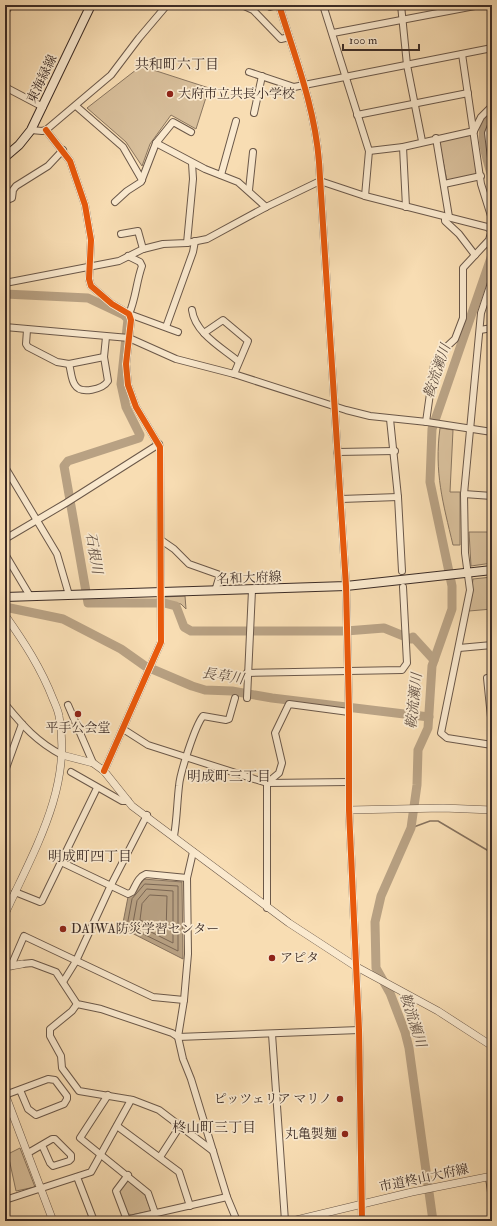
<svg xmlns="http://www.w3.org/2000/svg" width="497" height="1226" font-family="'IM FELL Double Pica','Noto Serif JP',serif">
<rect width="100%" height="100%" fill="#f8ddb3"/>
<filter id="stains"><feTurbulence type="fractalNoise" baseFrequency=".005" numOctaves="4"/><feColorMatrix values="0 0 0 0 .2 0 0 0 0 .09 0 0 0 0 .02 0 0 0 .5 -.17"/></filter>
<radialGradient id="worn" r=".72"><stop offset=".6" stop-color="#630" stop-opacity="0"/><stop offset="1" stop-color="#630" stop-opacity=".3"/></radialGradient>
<g fill="#d8bf9b" stroke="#8a7660">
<polygon points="141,66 209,88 196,129 171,115 150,144 142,166 126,142 87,108"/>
<polygon points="472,135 477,175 447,181 439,141"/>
<path d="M440,428L453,430L450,492H460V545H453C443,503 434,472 440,428Z"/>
<polygon points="469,532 492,532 492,563 471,566"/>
<polygon points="492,577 492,609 469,611 473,579"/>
<polygon points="185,596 186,609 181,604 163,601 163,597"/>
<polygon points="20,1148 35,1187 16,1191 8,1154"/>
<polygon points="127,1180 145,1195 151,1211 131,1215 127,1213 118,1192"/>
</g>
<polygon fill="#b8a183" stroke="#86725e" points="143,879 182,882 183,959 122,928 128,897"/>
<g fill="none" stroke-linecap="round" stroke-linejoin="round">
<g stroke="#7a6654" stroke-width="1">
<polygon points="145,884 178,886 178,951 127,926 132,899"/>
<polygon points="147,889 173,891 173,943 133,923 137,901"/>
<polygon points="150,895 167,896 166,933 140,920 142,904"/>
</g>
<polyline stroke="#86725e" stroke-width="1.5" points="411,828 430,821 438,821 492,853"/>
<g stroke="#b8a183" stroke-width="9">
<path d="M492,114C475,129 487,158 492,177"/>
<polyline points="5,294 88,298 124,315 128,319 121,384 126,407 140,435 139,438 68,461 64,466 88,603 164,603 176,606 184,627 191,631 346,631 384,628 411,639 413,637 434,660"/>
<polyline points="5,607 63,619 121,649 145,666 192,686 205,690 232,691 272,698 429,717"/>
<polyline points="433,1221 409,1048 405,1032 390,993 376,968 375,922 381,896 411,828 417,785 418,750 428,728 432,666 452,609 452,586 430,482 432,429 492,255"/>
</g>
<g stroke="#6b5849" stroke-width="8">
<g id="minor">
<polyline points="242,5 253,10 281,39 289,37"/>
<polyline points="268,5 270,7 277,5"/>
<polyline points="323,5 369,151 365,196"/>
<polyline points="401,5 407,65 422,141"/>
<polyline points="5,13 10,5"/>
<polyline points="333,33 480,5"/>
<polyline points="462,54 481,184 492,219"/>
<polyline points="249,72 294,87 492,48"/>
<polyline points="5,87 43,107"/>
<polyline points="76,106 123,147 142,180"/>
<polyline points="254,113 262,76"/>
<polyline points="357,115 468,93"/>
<polyline points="492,123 488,133 492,166"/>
<polyline points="31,130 42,131 46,130 111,75 139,38 167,5"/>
<polyline points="46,130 70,161 85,205 91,240 89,279 91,286 112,304 129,314 131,320 126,364 128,385 136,407 160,447 161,642 104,771"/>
<polyline points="474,131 481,117 492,106"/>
<polyline points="436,138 449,217"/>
<polyline points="156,143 205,169 238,182 266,207"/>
<polyline points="403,147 406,207"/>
<polyline points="369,151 403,147 474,131"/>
<polyline points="221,175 236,121"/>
<polyline points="444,184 481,176"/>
<polyline points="249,190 253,152"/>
<polyline points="5,201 12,198 13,190 16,186 48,166 63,150"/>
<polyline points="115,202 127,191 141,182 156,143 173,122 191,132"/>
<polyline points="445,217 445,221 459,234 475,255"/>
<polyline points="121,234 138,231 143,249"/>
<polyline points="187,243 193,179 192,163"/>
<path d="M128,256L140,262L142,266C136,283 136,298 129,314L178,332"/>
<polyline points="492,280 481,313 464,494 465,553 470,590 441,733 447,738 492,745"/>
<polyline points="5,283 119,261 143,249 163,244 187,243 207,239 266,207 320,181 365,196 487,227 492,231"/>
<path d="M192,310C195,333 221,347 238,361"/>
<polyline points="5,327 129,338 176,359 234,374 346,410 370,416 427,422 492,432"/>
<polyline points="166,327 193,252 195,241"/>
<polyline points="27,330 26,344 28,347 57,362 69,364 104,357"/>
<polyline points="480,330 492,328"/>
<polyline points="204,333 223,320 248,341 234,374"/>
<path d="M69,364C71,370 71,380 75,385C81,395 103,389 108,381L104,357L106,337"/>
<polyline points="390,419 398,497 402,571"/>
<polyline points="426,422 434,365 440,353 455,339 463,318 463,268 489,240 492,229"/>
<polyline points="337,452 395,451"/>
<polyline points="5,467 57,554 69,595"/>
<polyline points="464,494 492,496"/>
<polyline points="341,499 398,497"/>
<polyline points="5,539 66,503 159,444"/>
<polyline points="161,540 174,549 189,564 220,575 215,591"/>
<polyline points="5,554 30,596"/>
<polyline points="459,648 492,645"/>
<polyline points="247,673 402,670 407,663 403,587"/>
<polyline points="492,677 487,678 492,727"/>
<polyline points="247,698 252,590"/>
<path d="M5,704C23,726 37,742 62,755"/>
<polyline points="68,705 93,763"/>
<polyline points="123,729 148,745 267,783 348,782"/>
<polyline points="5,771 22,724"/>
<polyline points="71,772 122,801 128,801"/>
<polyline points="267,783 279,773 282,763 275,733 289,704 349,712"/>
<polyline points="267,783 267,908"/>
<path d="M174,836C177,819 177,803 179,786C180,773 195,726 203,716L226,720L229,719L235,698"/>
<polyline points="193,852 187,878 188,954 184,1000 178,1037 183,1059 191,1079 227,1197 237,1221"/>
<path d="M61,862L128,894L132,892C136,885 138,877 146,874L187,878"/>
<polyline points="15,892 40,902 42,901 97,788"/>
<polyline points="22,964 32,963 56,972 77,1004 101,1009 172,1033 178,1037 359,1030"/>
<polyline points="11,966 24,936 153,997 184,1000"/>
<polyline points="63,982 76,961 111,885 147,815"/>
<polyline points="77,1004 72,1011 50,1029 50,1036 61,1056 62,1068 79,1091 133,1100 159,1110 213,1151"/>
<polyline points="272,1034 285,1221"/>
<polyline points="5,1095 48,1079 55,1080 67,1096 67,1099 64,1104 36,1115 28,1109 20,1090"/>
<polyline points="108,1095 80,1138 148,1193 155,1213"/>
<polyline points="117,1126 179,1172 190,1206"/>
<polyline points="28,1153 52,1139 55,1139 71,1155 71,1159 69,1161 53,1166 50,1163 42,1145"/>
<polyline points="160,1157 180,1126"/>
<polyline points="77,1177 94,1221"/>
<polyline points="489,1177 492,1200"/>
<polyline points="5,1200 91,1172 131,1100"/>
<polyline points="127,1220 116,1191 128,1175"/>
<polyline points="121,1221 227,1197"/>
</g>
</g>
<g stroke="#6b5849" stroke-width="8">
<g id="tertiary">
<path d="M279,5C295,57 315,108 319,162L346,586L349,712V810L359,1030L362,1221"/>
<path d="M5,615C24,642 41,668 53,699C55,704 58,710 59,716C73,787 33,852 5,914"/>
<polyline points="62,755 93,763 104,771 132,806 289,923 355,966 438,1011 492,1046"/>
<polyline points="349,810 443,808 492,810"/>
<polyline points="5,967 22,964"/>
<polyline points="5,1094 53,1221"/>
<polyline points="292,1221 412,1192 492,1176"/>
</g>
</g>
<g stroke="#3c2c26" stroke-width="10">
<g id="secondary">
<polyline points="5,157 19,145 31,130 91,5"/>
<polyline points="5,597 346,586 492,570"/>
</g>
</g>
<use href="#minor" stroke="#fae9ce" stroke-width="6"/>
<use href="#tertiary" stroke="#fae9ce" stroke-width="7"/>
<use href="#secondary" stroke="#fae9ce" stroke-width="8"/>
<g stroke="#fae9ce" stroke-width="8">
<g id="cycleway">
<path d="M279,5C295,57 315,108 319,162L346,586L349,712V810L359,1030L362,1221"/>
<polyline points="46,130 70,161 85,205 91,240 89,279 91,286 112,304 129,314 131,320 126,364 128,385 136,407 160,447 161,642 104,771"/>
</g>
</g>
<use href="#cycleway" stroke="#e8590c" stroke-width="6"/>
</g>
<g fill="#8f2418" stroke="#fae9ce" stroke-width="1.5">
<circle cx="170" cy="94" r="4"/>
<circle cx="78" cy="714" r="4"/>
<circle cx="63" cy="929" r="4"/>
<circle cx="272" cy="958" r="4"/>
<circle cx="340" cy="1099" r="4"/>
<circle cx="345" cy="1134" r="4"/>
</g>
<g text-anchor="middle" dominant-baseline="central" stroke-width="3.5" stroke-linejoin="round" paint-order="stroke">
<g font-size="13" fill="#3c2c26" stroke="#fae9ce">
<text transform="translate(42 79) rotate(-64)">東海緑線</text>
<text transform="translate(249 578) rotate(-2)">名和大府線</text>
<text transform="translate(424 1178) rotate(-12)">市道柊山大府線</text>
</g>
<g font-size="13" fill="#3c2c26" stroke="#fae9ce" text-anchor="start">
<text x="178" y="94">大府市立共長小学校</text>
<text x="78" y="728" text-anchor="middle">平手公会堂</text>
<text x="71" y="929">DAIWA防災学習センター</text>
<text x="280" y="958">アピタ</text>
<text x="332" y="1099" text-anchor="end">ピッツェリア マリノ</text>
<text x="337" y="1134" text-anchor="end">丸亀製麺</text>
</g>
<g font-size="14" fill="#3c2c26" stroke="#fae9ce">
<text x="177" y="64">共和町六丁目</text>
<text x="229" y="776">明成町三丁目</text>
<text x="90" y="856">明成町四丁目</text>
<text x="214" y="1127">柊山町三丁目</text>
</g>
<g font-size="14" font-style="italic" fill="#614f42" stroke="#fae9ce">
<text transform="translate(437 371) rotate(-71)">鞍流瀬川</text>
<text transform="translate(94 553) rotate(80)">石根川</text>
<text transform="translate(223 676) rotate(9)">長草川</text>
<text transform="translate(414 701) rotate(-84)">鞍流瀬川</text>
<text transform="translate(413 1020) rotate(72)">鞍流瀬川</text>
</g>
</g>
<rect width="497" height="1226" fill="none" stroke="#f8ddb3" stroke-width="20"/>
<rect x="6" y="6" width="485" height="1214" fill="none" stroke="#3c2c26" stroke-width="2"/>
<rect x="10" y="10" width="477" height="1206" fill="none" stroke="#3c2c26"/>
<path d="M343 44v6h76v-6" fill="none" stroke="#3c2c26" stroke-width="2"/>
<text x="349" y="44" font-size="12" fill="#3c2c26" stroke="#fae9ce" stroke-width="3" paint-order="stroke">100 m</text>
<rect width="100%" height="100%" filter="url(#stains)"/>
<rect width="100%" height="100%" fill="url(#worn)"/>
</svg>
